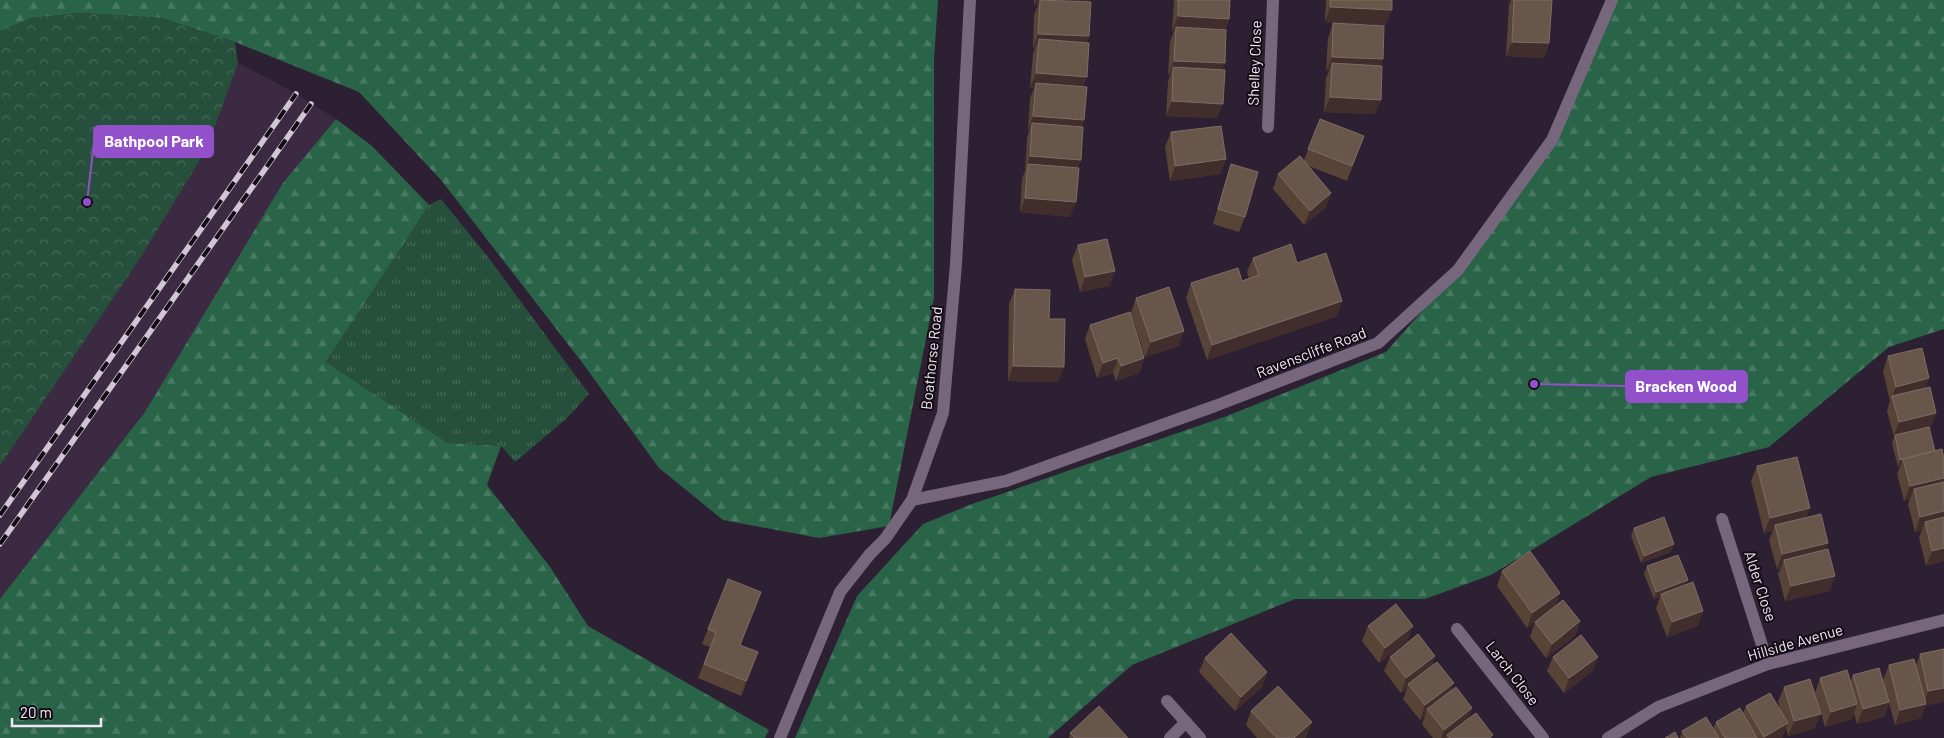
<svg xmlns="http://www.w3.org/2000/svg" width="1944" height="738" font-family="Barlow,sans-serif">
<defs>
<pattern id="grass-tufts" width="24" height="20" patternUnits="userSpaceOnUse" patternTransform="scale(1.25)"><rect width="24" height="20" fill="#26503c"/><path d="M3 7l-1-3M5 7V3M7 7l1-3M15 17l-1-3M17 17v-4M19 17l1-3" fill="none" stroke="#466959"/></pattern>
<pattern id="forest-firs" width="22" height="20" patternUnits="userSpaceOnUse" patternTransform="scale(1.25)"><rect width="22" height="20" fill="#296348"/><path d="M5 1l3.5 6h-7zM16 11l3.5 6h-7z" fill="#487963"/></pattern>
<pattern id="park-crowns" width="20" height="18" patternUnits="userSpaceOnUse" patternTransform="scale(1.25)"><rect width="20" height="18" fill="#26503c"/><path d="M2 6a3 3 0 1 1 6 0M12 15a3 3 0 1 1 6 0" fill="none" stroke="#466959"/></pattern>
</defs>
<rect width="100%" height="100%" fill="#2e2033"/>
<polygon fill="#3c2a42" points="216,55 238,63 288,89 336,119 372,146 145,412 0,599 0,466 141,257"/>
<polygon fill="url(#grass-tufts)" points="441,199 488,257 589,394 567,418 515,462 501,446 448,443 326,362 429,205"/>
<g fill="url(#forest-firs)">
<polygon points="0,0 938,0 934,59 934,298 889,526 819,538 723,520 659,468 581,361 441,180 359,92 235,42 161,18 81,13 32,18 0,31"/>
<polygon points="1612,0 1944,0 1944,329 1889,347 1769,447 1651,477 1491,575 1425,599 1295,599 1132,665 1048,738 795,738 857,596 923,524 972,504 1227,416 1386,352 1458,270 1552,140"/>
<polygon points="336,119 372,146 429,205 326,362 448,443 501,446 487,485 550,567 588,626 769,730 765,738 0,738 0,599 145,412 283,183"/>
</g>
<polygon fill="url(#park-crowns)" points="81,13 161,18 235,42 238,63 207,148 141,257 0,466 0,31 32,18"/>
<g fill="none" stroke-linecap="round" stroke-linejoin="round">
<g stroke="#77677d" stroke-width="12">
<polyline points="1268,127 1273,0"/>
<polyline points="912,500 1006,481 1215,406 1378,343 1458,270 1552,140 1612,0"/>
<polyline points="1722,519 1768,664"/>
<polyline points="1457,629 1543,738"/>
<polyline points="1167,701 1200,738"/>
<polyline points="780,738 840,592 870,554 885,539 912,500 943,413 956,264 970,0"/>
<polyline points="1170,738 1186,722"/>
<polyline points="1608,738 1658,707 1768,664 1944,620"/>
</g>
<g stroke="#d0c6d4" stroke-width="5.5">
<g id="rail">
<polyline points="0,515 296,94"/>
<polyline points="0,544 311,104"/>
</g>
</g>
<use href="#rail" stroke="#130c15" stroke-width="4" stroke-dasharray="11" stroke-linecap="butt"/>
</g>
<g fill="#584436">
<polygon points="1034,0 1088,0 1087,2 1087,43 1083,87 1081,160 1078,168 1070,217 1020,212 1022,179 1025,171 1027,138 1029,131 1028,131 1030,98 1034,88 1030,88 1033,54 1035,49 1033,49 1034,15 1038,5 1034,5"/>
<polygon points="1174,0 1230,0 1229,19 1225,30 1222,70 1217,118 1166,116 1168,82 1170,75 1168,75 1170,42 1174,31 1172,31"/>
<polygon points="1326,0 1392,0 1386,25 1325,22"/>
<polygon points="1511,0 1552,0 1549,43 1544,58 1506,56 1509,5"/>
<polygon points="1333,23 1383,59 1380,66 1375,114 1324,112 1326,78 1329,71 1326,71 1328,38"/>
<polygon points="1320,119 1364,136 1347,181 1309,166 1331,193 1326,207 1304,225 1273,189 1278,174 1304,160"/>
<polygon points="1171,132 1226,159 1220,174 1170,181 1165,147"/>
<polygon points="1231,164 1245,217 1239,232 1213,224 1226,179"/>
<polygon points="1078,245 1115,271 1109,286 1080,292 1072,260"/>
<polygon points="1253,258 1297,263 1342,301 1337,316 1207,360 1186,298 1191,283 1242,281 1249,278 1247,272"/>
<polygon points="1015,289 1049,319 1058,382 1008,381 1009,304"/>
<polygon points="1136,298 1179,346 1145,357 1131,313"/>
<polygon points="1090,325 1144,358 1139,373 1116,381 1113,373 1097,378 1085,339"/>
<polygon points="1888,356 1926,388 1931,428 1929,429 1944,561 1926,566 1919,537 1922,530 1915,532 1908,504 1910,499 1904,501 1897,474 1900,467 1898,467 1892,443 1894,437 1887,411 1890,401 1883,371"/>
<polygon points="1757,466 1807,517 1826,549 1835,576 1829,591 1785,601 1778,574 1781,568 1777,569 1769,540 1773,531 1764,533 1751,481"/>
<polygon points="1634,528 1671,552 1641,563 1631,536"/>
<polygon points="1647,566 1688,580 1686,584 1703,611 1698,626 1667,637 1656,608 1660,597 1654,599 1644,574"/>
<polygon points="1502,571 1560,593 1555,606 1580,621 1575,636 1546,658 1530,637 1535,622 1527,628 1497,586"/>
<polygon points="761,592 740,645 753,667 741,696 698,678 710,647 702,644 708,629"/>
<polygon points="1368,626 1413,626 1407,641 1379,663 1362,641"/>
<polygon points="1944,649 1921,718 1895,725 1889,703 1884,717 1857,724 1854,713 1852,719 1825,727 1815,693 1820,678 1850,682 1853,675 1885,688 1883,680 1889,665 1916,666 1920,654"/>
<polygon points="1390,657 1431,666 1451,690 1469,718 1492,738 1433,738 1422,724 1425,716 1420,720 1403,699 1407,689 1401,693 1384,671"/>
<polygon points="1553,657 1598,657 1592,671 1564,693 1547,671"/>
<polygon points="1205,658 1267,672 1262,687 1235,711 1199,672"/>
<polygon points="1784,687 1815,728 1788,736 1786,728 1782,738 1680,738 1682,731 1713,729 1716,722 1743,714 1746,706 1781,712 1778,702"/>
<polygon points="1251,711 1312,722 1306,737 1305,738 1257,738 1246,725"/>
<polygon points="1070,733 1128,738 1069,738"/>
</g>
<g fill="#412e2c">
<polygon points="1036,0 1088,0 1085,8 1040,0 1038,5 1034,5"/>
<polygon points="1330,7 1392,10 1386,25 1325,22"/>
<polygon points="1178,16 1229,19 1223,33 1176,27 1174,31 1172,31"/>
<polygon points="1038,34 1089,36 1084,51 1039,39 1035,49 1033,49"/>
<polygon points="1512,42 1549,43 1544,58 1506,56"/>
<polygon points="1332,57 1383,59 1377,74 1332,63 1329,71 1326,71"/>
<polygon points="1174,61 1225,63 1219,78 1173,67 1170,75 1168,75"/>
<polygon points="1036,73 1087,77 1081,91 1036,83 1034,88 1030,88"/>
<polygon points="1330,97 1381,100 1375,114 1324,112"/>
<polygon points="1172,101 1223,104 1217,118 1166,116"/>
<polygon points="1033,116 1084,120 1079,135 1032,123 1029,131 1028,131"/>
<polygon points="1030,156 1081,160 1075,175 1028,164 1025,171"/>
<polygon points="1226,159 1220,174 1170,181 1175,166"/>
<polygon points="1331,193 1326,207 1304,225 1310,211"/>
<polygon points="1025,198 1076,202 1070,217 1020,212"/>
<polygon points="1115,271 1109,286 1080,292 1085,277"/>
<polygon points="1342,301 1337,316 1207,360 1212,345"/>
<polygon points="1184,331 1179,346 1145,357 1151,342"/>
<polygon points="1118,358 1113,373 1097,378 1103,363"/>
<polygon points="1144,358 1139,373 1116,381 1121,366"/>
<polygon points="1013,366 1064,367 1058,382 1008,381"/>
<polygon points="1929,378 1924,393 1892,396 1896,387"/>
<polygon points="1936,413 1931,428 1895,437 1895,435 1893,437 1899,422"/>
<polygon points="1903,459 1900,467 1898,467 1900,460"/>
<polygon points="1944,478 1944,488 1914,489 1910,499 1904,501 1910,486"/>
<polygon points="1810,508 1805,523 1775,525 1773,531 1764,533 1770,518"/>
<polygon points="1944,511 1944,525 1925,522 1922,530 1915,532 1920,517"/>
<polygon points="1828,543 1823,558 1784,560 1781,568 1777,569 1782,554"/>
<polygon points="1674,544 1671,552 1641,563 1644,556"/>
<polygon points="1944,548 1944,561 1926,566 1932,551"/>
<polygon points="1835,576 1829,591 1785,601 1791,586"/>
<polygon points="1688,580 1685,587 1661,594 1660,597 1654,599 1656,592"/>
<polygon points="761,592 756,607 734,659 740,645"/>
<polygon points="1560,593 1555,608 1527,628 1532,613"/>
<polygon points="1703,611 1698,626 1667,637 1672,622"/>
<polygon points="1580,621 1575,636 1546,658 1552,644"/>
<polygon points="1413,626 1407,641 1379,663 1385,648"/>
<polygon points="758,652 753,667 741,696 746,681"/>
<polygon points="1435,656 1430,671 1408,684 1407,689 1401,693 1406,678"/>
<polygon points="1598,657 1592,671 1564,693 1569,678"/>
<polygon points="1267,672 1262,687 1235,711 1241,697"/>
<polygon points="1454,683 1448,698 1427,709 1425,716 1420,720 1425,705"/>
<polygon points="1944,688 1944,702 1925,706 1921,718 1895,725 1900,710 1924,704 1928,691"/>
<polygon points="1889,702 1884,717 1857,724 1863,709"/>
<polygon points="1857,704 1852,719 1825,727 1831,712"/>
<polygon points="1472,708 1467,723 1447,735 1446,738 1441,738 1444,730"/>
<polygon points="1821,714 1815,728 1788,736 1794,721"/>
<polygon points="1312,722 1306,737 1305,738 1294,738"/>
<polygon points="1788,723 1782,738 1764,738 1764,737"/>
</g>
<g fill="#69564b" stroke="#7e6c65">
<polygon points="1040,0 1091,2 1089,36 1038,34"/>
<polygon points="1178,0 1230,0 1229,19 1178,16"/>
<polygon points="1330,0 1392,0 1392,10 1330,7"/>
<polygon points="1514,0 1552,0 1549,43 1512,42"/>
<polygon points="1333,23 1384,26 1383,59 1332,57"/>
<polygon points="1176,27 1226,30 1225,63 1174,61"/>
<polygon points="1039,39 1089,43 1087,77 1036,73"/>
<polygon points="1332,63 1382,66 1381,100 1330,97"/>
<polygon points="1173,67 1225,70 1223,104 1172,101"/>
<polygon points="1036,83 1087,87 1084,120 1033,116"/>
<polygon points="1320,119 1364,136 1352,166 1308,149"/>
<polygon points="1032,123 1083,127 1081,160 1030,156"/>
<polygon points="1221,126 1226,159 1175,166 1171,132"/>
<polygon points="1300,156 1331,193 1310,211 1278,174"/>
<polygon points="1028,164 1079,168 1076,202 1025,198"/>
<polygon points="1231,164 1258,172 1245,217 1218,209"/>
<polygon points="1107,239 1115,271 1085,277 1078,245"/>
<polygon points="1291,244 1297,263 1326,253 1342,301 1212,345 1191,283 1238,268 1242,281 1259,275 1253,258"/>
<polygon points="1169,287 1184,331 1151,342 1136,298"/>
<polygon points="1015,289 1050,290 1049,319 1065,319 1064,367 1013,366"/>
<polygon points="1130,312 1144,358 1121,366 1118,358 1103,363 1090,325"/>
<polygon points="1922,348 1929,378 1896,387 1888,356"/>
<polygon points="1930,387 1936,413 1899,422 1892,396"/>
<polygon points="1929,427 1935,451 1900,460 1895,435"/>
<polygon points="1942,449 1944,459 1944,478 1910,486 1903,459"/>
<polygon points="1797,457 1810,508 1770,518 1757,466"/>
<polygon points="1944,482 1944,511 1920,517 1914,489"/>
<polygon points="1821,514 1828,543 1782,554 1775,525"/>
<polygon points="1664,517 1674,544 1644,556 1634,528"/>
<polygon points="1944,517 1944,548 1932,551 1925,522"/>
<polygon points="1828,549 1835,576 1791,586 1784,560"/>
<polygon points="1530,551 1560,593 1532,613 1502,571"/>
<polygon points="1678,555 1688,580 1656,592 1647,566"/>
<polygon points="728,579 761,592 740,645 758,652 746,681 704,664 716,633 708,629"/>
<polygon points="1693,582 1703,611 1672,622 1661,594"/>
<polygon points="1563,600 1580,621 1552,644 1535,622"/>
<polygon points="1396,604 1413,626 1385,648 1368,626"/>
<polygon points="1231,633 1267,672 1241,697 1205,658"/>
<polygon points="1418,634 1435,656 1406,678 1390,657"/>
<polygon points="1581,635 1598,657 1569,678 1553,657"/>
<polygon points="1944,649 1944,688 1928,691 1920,654"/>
<polygon points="1914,659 1926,704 1900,710 1889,665"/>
<polygon points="1437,662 1454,683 1425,705 1408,684"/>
<polygon points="1879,668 1889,702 1863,709 1853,675"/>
<polygon points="1847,670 1857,704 1831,712 1820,678"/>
<polygon points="1810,679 1821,714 1794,721 1784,687"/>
<polygon points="1278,686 1312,722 1294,738 1277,738 1251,711"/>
<polygon points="1456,687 1472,708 1444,730 1427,709"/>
<polygon points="1770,693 1788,723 1764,737 1746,706"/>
<polygon points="1099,706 1128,738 1075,738 1070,733"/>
<polygon points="1740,708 1757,738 1725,738 1716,722"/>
<polygon points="1476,713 1493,735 1488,738 1450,738 1447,735"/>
<polygon points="1706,717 1719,738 1687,738 1682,731"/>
<polygon points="1675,732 1678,738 1665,738"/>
</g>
<g text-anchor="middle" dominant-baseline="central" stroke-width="4" stroke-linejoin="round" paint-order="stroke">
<g font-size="15" fill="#f0e7f4" stroke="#130c15">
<text transform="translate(1254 63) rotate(-88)">Shelley Close</text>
<text transform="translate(1311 352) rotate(-21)">Ravenscliffe Road</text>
<text transform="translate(931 358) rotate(-84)">Boathorse Road</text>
<text transform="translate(1761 586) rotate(72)">Alder Close</text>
<text transform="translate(1795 642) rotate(-16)">Hillside Avenue</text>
<text transform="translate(1513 673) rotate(52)">Larch Close</text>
</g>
</g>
<path fill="none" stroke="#9251ca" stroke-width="2" d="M87 202L94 142M1534 384L1626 386"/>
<g fill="#9251ca" stroke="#130c15" stroke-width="2">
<circle cx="87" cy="202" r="5"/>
<circle cx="1534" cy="384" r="5"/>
</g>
<g fill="#9251ca" stroke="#9251ca" stroke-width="2">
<rect x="94" y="126" width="119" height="31" rx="5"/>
<rect x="1626" y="371" width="121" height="31" rx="5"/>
</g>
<g font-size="16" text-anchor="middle" font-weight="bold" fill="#fff">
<text x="154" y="147">Bathpool Park</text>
<text x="1686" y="392">Bracken Wood</text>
</g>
<path d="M12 718v8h89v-8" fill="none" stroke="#f0e7f4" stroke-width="2.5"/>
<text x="20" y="718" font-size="15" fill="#f0e7f4" stroke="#130c15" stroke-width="4" paint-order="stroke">20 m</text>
</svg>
